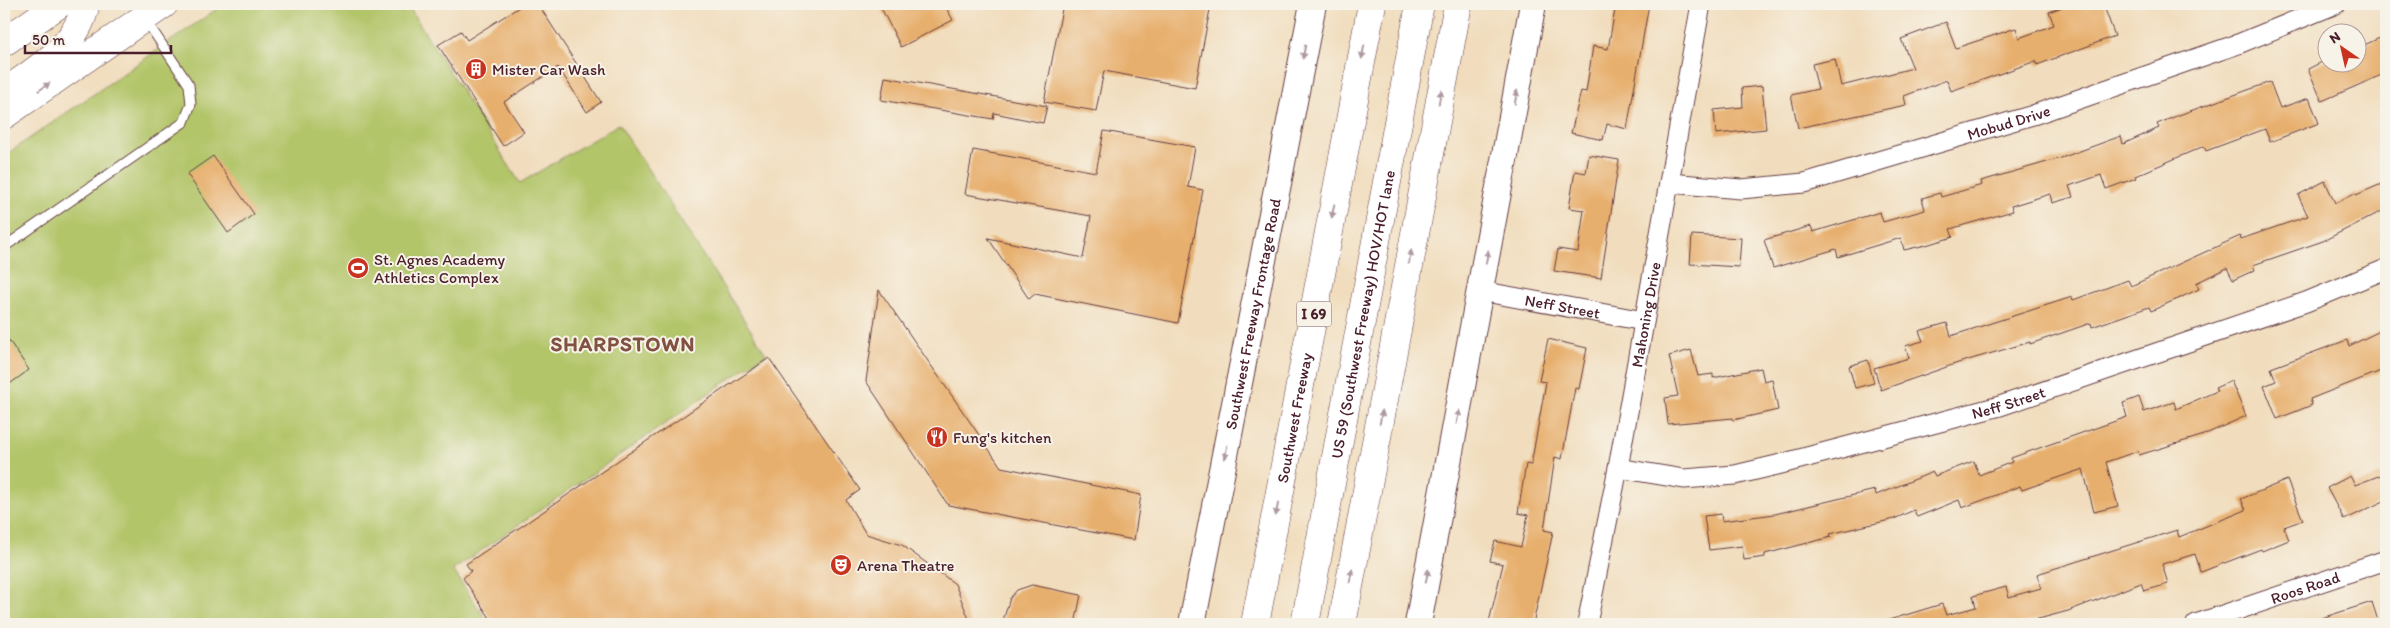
<svg xmlns="http://www.w3.org/2000/svg" width="2390" height="628" font-family="Itim,sans-serif">
<rect width="100%" height="100%" fill="#f7f3e8"/>
<filter id="ink" filterUnits="userSpaceOnUse"><feTurbulence type="fractalNoise" baseFrequency=".02" numOctaves="2"/><feDisplacementMap in="SourceGraphic" scale="10" xChannelSelector="R" yChannelSelector="G"/><feConvolveMatrix kernelMatrix="1 2 1 2 8 2 1 2 1" color-interpolation-filters="sRGB"/></filter>
<filter id="wash" filterUnits="userSpaceOnUse"><feTurbulence type="fractalNoise" baseFrequency=".0096" numOctaves="4" result="noise"/><feDisplacementMap in="SourceGraphic" scale="20" xChannelSelector="R" yChannelSelector="G"/><feGaussianBlur stdDeviation="1.12" result="paint"/><feColorMatrix in="noise" values="0 0 0 0 0 0 0 0 0 0 0 0 0 0 0 0 0 1.4 0 .05"/><feComposite in="paint" operator="in"/></filter>
<g filter="url(#wash)">
<rect width="100%" height="100%" fill="#f1ddbd"/>
<polygon fill="#b2c569" stroke="#7e724a" points="224,4 407,4 520,183 619,124 766,354 453,570 489,624 4,624 4,156"/>
<g id="blocks">
<g fill="#e7af6d">
<polygon points="524,4 538,4 601,102 587,112 558,67 504,102 524,132 503,146 438,45 461,31 467,40"/>
<polygon points="879,4 944,4 953,20 901,47"/>
<polygon points="1063,4 1211,4 1195,88 1104,71 1096,111 1044,102"/>
<polygon points="1616,4 1649,4 1627,129 1607,124 1603,140 1571,133 1581,91 1586,92 1593,46 1608,49"/>
<polygon points="2070,4 2103,4 2115,36 2037,65 2036,61 1951,91 1947,80 1904,96 1906,105 1798,128 1791,95 1818,89 1812,64 1835,59 1841,86 1913,68 1901,39 1946,22 1956,48 2016,28 2019,38 2054,25 2049,12"/>
<polygon points="2386,35 2386,73 2322,101 2308,69 2322,62 2358,62 2358,48"/>
<polygon points="885,77 1047,106 1043,123 994,113 993,119 881,100"/>
<polygon points="2270,82 2280,108 2309,98 2319,123 2270,142 2265,129 2206,151 2204,146 2135,176 2136,178 2106,189 2101,175 2069,186 2073,197 2052,203 2050,194 2011,206 2013,211 1950,229 1953,237 1926,245 1904,250 1901,238 1838,257 1836,249 1773,268 1764,240 1811,226 1813,232 1880,212 1883,222 1925,210 1922,198 1940,193 1941,197 1982,185 1981,181 2061,158 2121,136 2123,144 2159,128 2157,124 2179,115"/>
<polygon points="1762,86 1766,129 1716,134 1714,110 1743,107 1742,88"/>
<polygon points="1104,131 1195,147 1188,187 1203,190 1178,323 1035,294 1029,299 988,238 1083,258 1091,216 965,194 973,150 1096,172"/>
<polygon points="1589,155 1619,160 1601,278 1554,271 1558,249 1578,252 1584,210 1569,208 1575,171 1586,173"/>
<polygon points="213,156 254,214 228,233 187,174"/>
<polygon points="2325,181 2335,203 2355,193 2356,195 2386,182 2386,209 2323,241 2253,265 2255,270 2233,280 2227,268 2196,283 2199,289 2151,311 2149,307 2092,327 2091,323 2030,344 2030,342 1958,363 1881,390 1874,368 1909,358 1905,346 1923,341 1919,331 1947,323 1951,336 2072,297 2073,300 2128,280 2131,286 2240,236 2241,239 2308,216 2298,195"/>
<polygon points="1692,235 1741,238 1739,267 1690,264"/>
<polygon points="879,290 1001,467 1141,495 1134,540 948,505 866,381"/>
<polygon points="2386,328 2386,369 2310,399 2312,405 2277,419 2264,386 2276,381 2271,368 2347,340 2349,346"/>
<polygon points="4,333 29,370 4,388"/>
<polygon points="1548,339 1587,348 1579,389 1575,388 1562,459 1555,457 1544,530 1553,532 1533,624 1499,624 1489,622 1503,564 1490,561 1495,541 1521,547 1528,515 1518,513 1526,464 1531,465 1546,382 1539,381"/>
<polygon points="1691,350 1698,376 1713,374 1713,378 1761,368 1764,381 1772,379 1778,410 1733,420 1733,418 1668,424 1665,398 1678,396 1669,356"/>
<polygon points="769,358 860,490 846,500 866,534 902,545 955,584 971,624 494,624 463,578 471,571 466,564"/>
<polygon points="1868,360 1874,383 1855,388 1849,366"/>
<polygon points="2231,381 2246,416 2201,436 2139,455 2138,451 2106,462 2118,506 2094,512 2083,469 2022,490 2020,486 1962,508 1959,500 1917,517 1914,510 1894,519 1830,534 1831,537 1765,554 1765,557 1744,560 1742,546 1709,550 1704,516 1721,514 1722,521 1775,514 1875,490 1876,495 1933,472 1935,476 1974,461 1979,475 2012,462 2011,458 2127,417 2123,403 2139,397 2144,412 2174,402 2176,409 2217,391 2215,388"/>
<polygon points="2386,473 2386,500 2344,520 2327,488 2350,476 2355,485"/>
<polygon points="2287,480 2303,520 2284,527 2289,540 2262,551 2261,549 2201,572 2195,554 2162,564 2168,584 2144,591 2141,583 2068,611 2020,624 1890,624 1889,620 1942,604 1946,615 1976,607 1973,596 2006,587 2009,597 2041,588 2037,574 2177,530 2179,537 2246,510 2241,499"/>
<polygon points="1032,585 1081,595 1075,624 1002,624 1010,598 1017,590"/>
<polygon points="2372,602 2379,624 2313,624 2312,621"/>
</g>
</g>
</g>
<g filter="url(#ink)">
<use href="#blocks" fill-opacity="0" stroke="#633c41" stroke-width="1"/>
<g fill="none" stroke-linecap="round" stroke-linejoin="round">
<g stroke="#633c41" stroke-width="11">
<polyline id="service" points="4,247 184,122 191,104 189,85 145,19"/>
</g>
<g stroke="#633c41" stroke-width="21">
<g id="minor">
<path id="s1" d="M1669,183L1741,189L1804,183L2033,115L2238,44L2336,4"/>
<path id="s2" d="M1480,291L1644,321"/>
<path id="s3" d="M1618,468L1684,479L1735,475L1777,465L2000,406L2306,302L2386,269"/>
<path id="s4" d="M1587,624L1618,468L1701,4"/>
<path id="s5" d="M2196,624L2386,560"/>
</g>
</g>
<g stroke="#633c41" stroke-width="28">
<g id="secondary">
<path id="s6" d="M1192,624L1313,4"/>
<polyline points="1418,624 1533,4"/>
</g>
</g>
<g stroke="#633c41" stroke-width="29">
<g id="primary">
<polyline points="4,42 59,4"/>
<path d="M4,93C35,70 73,50 84,11L79,4"/>
<polyline points="4,115 164,4"/>
</g>
</g>
<g stroke="#633c41" stroke-width="29">
<g id="motorway">
<path id="s7" d="M1255,624L1372,4"/>
<path id="s8" d="M1305,624L1420,4"/>
<polyline points="1342,624 1458,4"/>
</g>
</g>
<use href="#service" stroke="#fff" stroke-width="9"/>
<use href="#minor" stroke="#fff" stroke-width="19"/>
<use href="#secondary" stroke="#fff" stroke-width="26"/>
<use href="#primary" stroke="#fff" stroke-width="28"/>
<use href="#motorway" stroke="#fff" stroke-width="28"/>
</g>
<defs><path id="oneway-solid" d="M-6-.8H1V-3.2L6.5 0L1 3.2V.8H-6Z" transform="scale(1.25)"/></defs>
<g fill="#ae9aa0">
<use href="#oneway-solid" transform="translate(1304 52) rotate(101)"/>
<use href="#oneway-solid" transform="translate(1363 52) rotate(101)"/>
<use href="#oneway-solid" transform="translate(44 87) rotate(-35)"/>
<use href="#oneway-solid" transform="translate(1440 97) rotate(-79)"/>
<use href="#oneway-solid" transform="translate(1516 97) rotate(-80)"/>
<use href="#oneway-solid" transform="translate(1333 211) rotate(101)"/>
<use href="#oneway-solid" transform="translate(1410 257) rotate(-79)"/>
<use href="#oneway-solid" transform="translate(1487 257) rotate(-80)"/>
<use href="#oneway-solid" transform="translate(1381 417) rotate(-79)"/>
<use href="#oneway-solid" transform="translate(1458 417) rotate(-79)"/>
<use href="#oneway-solid" transform="translate(1226 452) rotate(101)"/>
<use href="#oneway-solid" transform="translate(1277 509) rotate(101)"/>
<use href="#oneway-solid" transform="translate(1351 576) rotate(-79)"/>
<use href="#oneway-solid" transform="translate(1427 576) rotate(-79)"/>
</g>
</g>
<defs>
<g id="building-disc" transform="scale(1.125)"><circle r="9.5" fill="#c8321e" stroke="#f7f3e8"/><path d="M-4-6H4V6H1V3H-1V6H-4ZM-2.5-4.3h1.7v1.8h-1.7ZM.8-4.3h1.7v1.8H.8ZM-2.5-1h1.7V.8h-1.7ZM.8-1h1.7V.8H.8Z" fill="#fff"/></g>
<g id="stadium-disc" transform="scale(1.125)"><circle r="9.5" fill="#c8321e" stroke="#f7f3e8"/><path d="M0-5a6.5 5 0 1 0 0 10a6.5 5 0 1 0 0-10ZM-3.5-1.8h7v3.6h-7Z" fill="#fff"/></g>
<g id="restaurant-disc" transform="scale(1.125)"><circle r="9.5" fill="#c8321e" stroke="#f7f3e8"/><path d="M-5-6h1v4h1v-4h1v4h1v-4h1v5L-1.5 .5V6h-2V.5L-5-1ZM5-6V6H3V1.5H1.5Q1.5-4 5-6Z" fill="#fff"/></g>
<g id="theatre-disc" transform="scale(1.125)"><circle r="9.5" fill="#c8321e" stroke="#f7f3e8"/><path d="M-5-5.5Q0-4 5-5.5V0Q5 5 0 6Q-5 5-5 0ZM-3.3-2.5H-1v1.5H-3.3ZM1-2.5H3.3v1.5H1ZM-2.8 1Q0 5.5 2.8 1Z" fill="#fff"/></g>
</defs>
<g fill-rule="evenodd">
<use href="#building-disc" x="476" y="69"/>
<use href="#stadium-disc" x="358" y="268"/>
<use href="#restaurant-disc" x="937" y="437"/>
<use href="#theatre-disc" x="841" y="565"/>
</g>
<g text-anchor="middle" dominant-baseline="central" stroke-width="4" stroke-linejoin="round" paint-order="stroke">
<rect fill="#f7f3e8" stroke="#7e5f64" stroke-width="1" x="1296.5" y="301.5" width="35" height="25" rx="4"/>
<g font-size="15" font-weight="bold" fill="#4a1f2b">
<text x="1314" y="314">I 69</text>
</g>
<g font-size="16" fill="#4a1f2b" stroke="#f7f3e8" text-anchor="start">
<text x="492" y="69">Mister Car Wash</text>
<text x="374" y="259">St. Agnes Academy<tspan x="374" dy="18">Athletics Complex</tspan></text>
<text x="953" y="437">Fung's kitchen</text>
<text x="857" y="565">Arena Theatre</text>
</g>
<g font-size="16" fill="#4a1f2b" stroke="#f7f3e8">
<text stroke="none"><textPath href="#s1" startOffset="349">Mobud Drive</textPath></text>
<text stroke="none"><textPath href="#s2" startOffset="84">Neff Street</textPath></text>
<text stroke="none"><textPath href="#s6" startOffset="316">Southwest Freeway Frontage Road</textPath></text>
<text stroke="none"><textPath href="#s8" startOffset="315">US 59 (Southwest Freeway) HOV/HOT lane</textPath></text>
<text stroke="none"><textPath href="#s4" startOffset="315">Mahoning Drive</textPath></text>
<text stroke="none"><textPath href="#s3" startOffset="401">Neff Street</textPath></text>
<text stroke="none"><textPath href="#s7" startOffset="210">Southwest Freeway</textPath></text>
<text stroke="none"><textPath href="#s5" startOffset="115">Roos Road</textPath></text>
</g>
<g font-size="21" font-weight="bold" letter-spacing="1" fill="#815142" stroke="#f7f3e8">
<text x="623" y="343">SHARPSTOWN</text>
</g>
</g>
<rect width="2390" height="628" fill="none" stroke="#f7f3e8" stroke-width="20"/>
<g transform="translate(2342 48) rotate(326)"><circle r="24" fill="#f7f3e8" stroke="#b29e9c"/>
<path d="M0-4L9 19L0 12L-9 19Z" fill="#c8321e"/>
<text y="-8" font-size="14" font-weight="bold" text-anchor="middle" fill="#4a1f2b">N</text>
</g>
<path d="M25 45v8h146v-8" fill="none" stroke="#4a1f2b" stroke-width="2.5"/>
<text x="32" y="45" font-size="15" fill="#4a1f2b" stroke="#f7f3e8" stroke-width="4" paint-order="stroke">50 m</text>
</svg>
